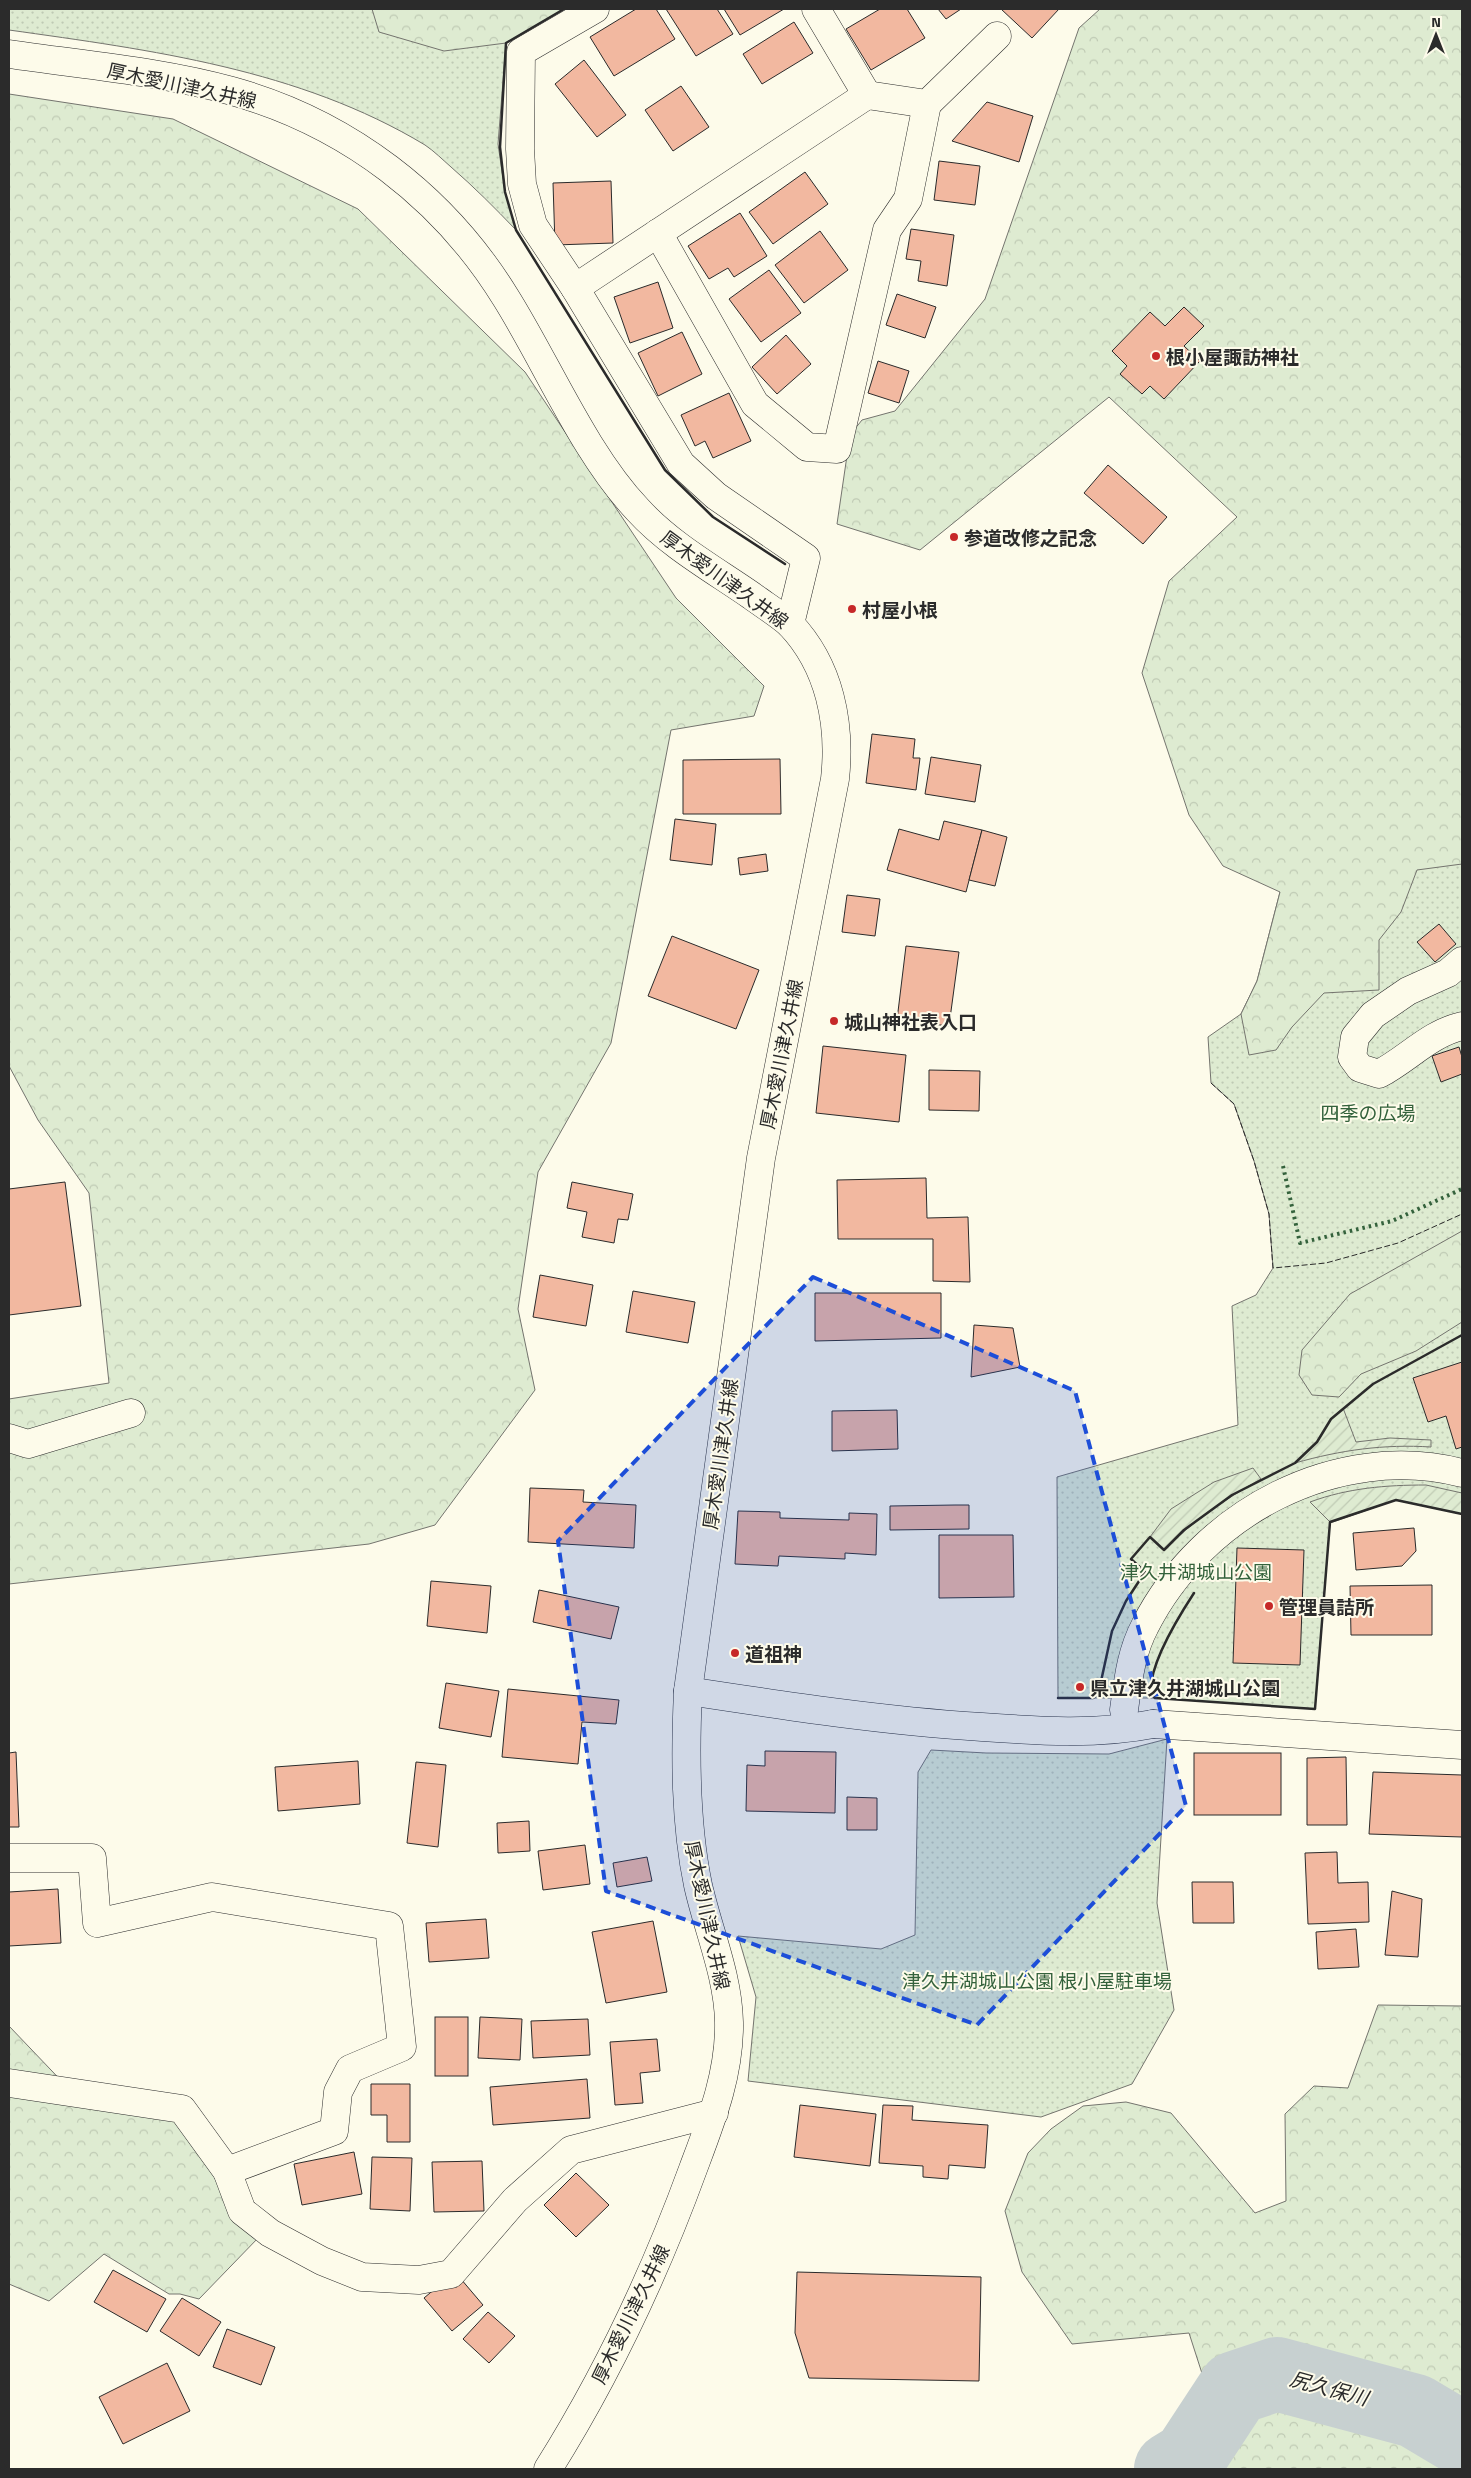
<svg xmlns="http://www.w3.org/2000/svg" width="1471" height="2478" font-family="'Titillium Web','Noto Sans JP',sans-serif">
<defs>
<pattern id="grass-dots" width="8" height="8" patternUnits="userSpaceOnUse" patternTransform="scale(1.25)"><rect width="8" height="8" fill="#deebd1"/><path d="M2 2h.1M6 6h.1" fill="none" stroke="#bfcab4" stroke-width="1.8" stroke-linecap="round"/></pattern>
<pattern id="forest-crowns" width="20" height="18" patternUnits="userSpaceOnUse" patternTransform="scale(1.25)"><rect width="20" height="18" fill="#deebd1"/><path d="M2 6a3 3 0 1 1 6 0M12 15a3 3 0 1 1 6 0" fill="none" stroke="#bfcab4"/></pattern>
<pattern id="garden-furrows" width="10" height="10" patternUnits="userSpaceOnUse" patternTransform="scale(1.25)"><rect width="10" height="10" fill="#deebd1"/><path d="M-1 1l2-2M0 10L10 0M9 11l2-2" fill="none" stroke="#bfcab4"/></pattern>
</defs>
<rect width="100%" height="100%" fill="#fdfbea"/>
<g fill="url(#grass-dots)" stroke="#74746e">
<path d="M9,9H564L506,43L498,144L505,192L516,230C495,208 474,187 451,167C443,160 434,151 425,145C299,69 151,50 9,30Z"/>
<polygon points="1462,745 1462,1514 1396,1500 1330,1523 1315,1709 1155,1698 1058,1698 1057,1477 1238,1425 1232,1306 1256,1295 1273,1268 1269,1214 1254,1161 1234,1104 1211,1083 1208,1037 1241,1014 1257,981 1280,892"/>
<polygon points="1167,1739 1157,1903 1174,2010 1132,2084 1041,2117 748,2081 756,1997 738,1936 881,1949 915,1935 918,1772 931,1750 986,1753 1109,1754"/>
</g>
<g fill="url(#forest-crowns)" stroke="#74746e">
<polygon points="372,9 564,9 506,43 444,51 379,32"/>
<polygon points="1100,9 1462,9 1462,864 1417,870 1401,912 1379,940 1379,990 1324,993 1292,1027 1276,1050 1249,1055 1241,1014 1257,981 1280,892 1223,866 1189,815 1142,673 1169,581 1237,517 1109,397 920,550 837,524 850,435 862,420 895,411 985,299 1079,28"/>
<polygon points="9,94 173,119 358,209 525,372 676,598 764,686 754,716 671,730 611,1043 538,1172 518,1309 535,1390 435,1525 369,1544 9,1584 9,1399 109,1383 89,1193 38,1120 9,1066"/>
<polygon points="1462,1231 1462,1322 1416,1351 1361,1374 1339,1397 1312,1395 1299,1375 1302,1350 1350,1294"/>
<polygon points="1378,2005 1462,2006 1462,2469 1150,2469 1162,2461 1208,2392 1189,2333 1072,2344 1022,2272 1005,2211 1028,2153 1051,2129 1083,2106 1126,2102 1171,2113 1255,2213 1286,2201 1285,2114 1314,2086 1348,2088"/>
<polygon points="9,2026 72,2092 176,2120 260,2236 199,2299 180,2294 169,2294 104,2254 49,2301 9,2284"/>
</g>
<g fill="url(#garden-furrows)" stroke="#74746e">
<path d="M1343,1408L1356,1442L1390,1438L1431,1440V1447C1384,1444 1341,1450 1295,1463L1317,1442L1331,1419Z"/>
<path d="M1253,1468L1261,1479C1225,1499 1193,1521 1164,1550L1150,1537L1171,1509L1214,1482Z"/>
<path d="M1426,1485L1462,1493V1514L1396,1500L1330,1522L1310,1502C1348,1488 1386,1485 1426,1485Z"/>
</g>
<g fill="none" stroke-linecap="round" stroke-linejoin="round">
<polyline stroke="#c7d0d0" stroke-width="74" points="1171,2469 1189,2458 1235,2388 1277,2374 1415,2411 1462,2439"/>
</g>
<g fill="#f2b8a0" stroke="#2b2b2b">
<polygon points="636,9 656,9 675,39 614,76 590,37"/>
<polygon points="666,9 717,9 733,34 696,56"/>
<polygon points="724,9 784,9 740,35"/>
<polygon points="880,9 907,9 925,38 871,70 846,29"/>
<polygon points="938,9 961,9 946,19"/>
<polygon points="1001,9 1059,9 1032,38"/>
<polygon points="794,22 813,53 762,84 743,54"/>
<polygon points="584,60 626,115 597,137 555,84"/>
<polygon points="681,86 709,127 673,151 645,110"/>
<polygon points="987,102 1033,116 1019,162 952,141"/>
<polygon points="939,161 980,166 975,205 934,200"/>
<polygon points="805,172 828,204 773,244 749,212"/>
<polygon points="611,181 613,243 555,245 553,183"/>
<polygon points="740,213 767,256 734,277 728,268 709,279 688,246"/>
<polygon points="911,229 954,235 947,286 918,281 921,261 906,259"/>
<polygon points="820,231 848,270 804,303 775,265"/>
<polygon points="769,270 801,313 761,342 729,299"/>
<polygon points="658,282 673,328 630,343 614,297"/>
<polygon points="897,294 936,307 925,338 886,325"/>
<polygon points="1184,307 1204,326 1184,346 1200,361 1164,399 1150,386 1142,394 1120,374 1127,366 1112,351 1150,312 1165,326"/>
<polygon points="682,332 702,374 658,396 638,353"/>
<polygon points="786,335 811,364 777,394 752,367"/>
<polygon points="878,361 909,371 899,403 868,393"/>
<polygon points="729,393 751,441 713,458 705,441 695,446 681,415"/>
<polygon points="1108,465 1167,517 1143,544 1084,493"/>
<polygon points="872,734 915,739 913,758 920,758 916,790 866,783"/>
<polygon points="931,757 981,765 975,802 925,794"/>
<polygon points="780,759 781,814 683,814 683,760"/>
<polygon points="675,819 716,824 712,865 670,860"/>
<polygon points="944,821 982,830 966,892 887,870 899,829 939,840"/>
<polygon points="982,830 1007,837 995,886 969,880"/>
<polygon points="766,854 768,871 740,875 738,858"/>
<polygon points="847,895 880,899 875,936 842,932"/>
<polygon points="1439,924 1456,944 1435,962 1417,942"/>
<polygon points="672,936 759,970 736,1029 648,996"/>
<polygon points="906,946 959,952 949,1026 897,1020"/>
<polygon points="823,1046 906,1055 899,1122 816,1113"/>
<polygon points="1459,1047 1462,1057 1462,1074 1441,1082 1432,1056"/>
<polygon points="929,1070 980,1071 979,1111 929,1110"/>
<polygon points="926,1178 927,1218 968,1217 970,1282 933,1281 933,1239 838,1239 837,1180"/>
<polygon points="65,1182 81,1306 9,1315 9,1189"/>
<polygon points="572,1182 633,1194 628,1220 618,1219 614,1243 582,1237 587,1212 567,1208"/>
<polygon points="540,1275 593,1285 586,1326 533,1317"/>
<polygon points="633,1291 695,1302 688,1343 626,1332"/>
<polygon points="815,1293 941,1293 941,1338 815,1341"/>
<polygon points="974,1325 1013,1328 1020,1367 971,1377"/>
<polygon points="1462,1362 1462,1447 1456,1449 1446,1416 1428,1422 1413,1378"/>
<polygon points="897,1410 898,1449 832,1451 832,1411"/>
<polygon points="530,1488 584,1490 583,1502 636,1505 634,1548 528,1542"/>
<polygon points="955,1505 969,1505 969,1529 890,1530 890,1506"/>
<polygon points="738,1511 780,1512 780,1518 849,1520 849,1513 877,1514 876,1555 845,1553 845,1559 779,1556 778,1566 735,1564"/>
<polygon points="1414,1528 1416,1551 1402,1566 1356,1570 1353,1533"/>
<polygon points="939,1535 1013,1535 1014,1597 939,1598"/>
<polygon points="1237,1548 1304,1550 1300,1665 1233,1663"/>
<polygon points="431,1581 491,1586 487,1633 427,1626"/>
<polygon points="1432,1585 1432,1635 1351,1635 1350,1586"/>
<polygon points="539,1590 619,1607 611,1639 533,1622"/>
<polygon points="446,1683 499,1691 491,1737 439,1728"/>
<polygon points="508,1689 619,1700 616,1724 582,1722 578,1764 502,1757"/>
<polygon points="765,1751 836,1752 835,1813 746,1811 747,1765 765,1766"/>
<polygon points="16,1752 19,1827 9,1827 9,1753"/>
<rect x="1194" y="1753" width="87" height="62"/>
<polygon points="1346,1757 1347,1825 1307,1825 1307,1758"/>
<polygon points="358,1761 360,1804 278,1811 275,1767"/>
<polygon points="416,1762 446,1765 438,1847 407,1843"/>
<polygon points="1373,1772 1462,1775 1462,1837 1369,1834"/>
<polygon points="847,1797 877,1798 877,1830 847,1830"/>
<polygon points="529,1821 530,1851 498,1853 497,1823"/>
<polygon points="585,1845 590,1884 543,1890 538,1851"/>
<polygon points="1337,1852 1338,1883 1368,1882 1369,1922 1308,1924 1305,1853"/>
<polygon points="647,1857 652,1881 617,1887 613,1863"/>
<polygon points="1192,1882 1233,1882 1234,1923 1193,1923"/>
<polygon points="58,1889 61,1943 9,1946 9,1892"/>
<polygon points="1392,1891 1422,1899 1418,1957 1385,1955"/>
<polygon points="486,1919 489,1958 429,1962 426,1923"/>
<polygon points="653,1921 667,1992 606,2003 592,1932"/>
<polygon points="1356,1929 1359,1967 1318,1969 1316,1932"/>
<rect x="435" y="2017" width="33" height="59"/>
<polygon points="480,2017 522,2019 520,2060 478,2058"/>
<polygon points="588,2019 590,2055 533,2058 531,2021"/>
<polygon points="657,2039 660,2071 640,2073 643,2103 615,2105 610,2042"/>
<polygon points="587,2079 590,2118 493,2125 490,2087"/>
<polygon points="371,2084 410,2084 410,2142 387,2142 387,2115 371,2115"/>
<polygon points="800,2105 876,2114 870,2166 794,2157"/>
<polygon points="883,2105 913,2106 912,2120 988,2125 985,2168 949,2165 948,2179 923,2177 923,2166 879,2163"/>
<polygon points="354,2152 362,2194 302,2205 294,2164"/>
<polygon points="372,2157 412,2158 410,2211 370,2209"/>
<polygon points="482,2161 484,2211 434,2212 432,2162"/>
<polygon points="576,2173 609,2205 576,2237 544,2205"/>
<polygon points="113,2270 166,2299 147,2332 94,2302"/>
<polygon points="455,2272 483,2305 452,2331 424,2298"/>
<polygon points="797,2272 981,2277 979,2381 809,2378 795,2333"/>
<polygon points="182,2298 221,2322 199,2356 160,2331"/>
<polygon points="488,2312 515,2336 489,2363 463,2339"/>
<polygon points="227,2329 275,2347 261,2385 213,2367"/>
<polygon points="167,2363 190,2411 123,2444 99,2397"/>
</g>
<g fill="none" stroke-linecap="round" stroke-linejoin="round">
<g stroke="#2b2b2b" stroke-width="29">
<g id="pedestrian">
<path d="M1462,961L1448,973L1408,991L1373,1015L1355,1037L1352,1057L1360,1068L1379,1074C1409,1058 1429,1034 1462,1026"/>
<path d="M1124,1710C1128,1681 1131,1652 1145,1626C1202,1513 1337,1441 1462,1473"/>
</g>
</g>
<g stroke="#2b2b2b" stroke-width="29">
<g id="minor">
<polyline points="595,9 521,52 520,149 522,184 533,225 575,288 681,464 716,496 806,558 790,624"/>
<polyline points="867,95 927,104 997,36"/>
<polyline points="658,233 755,404 807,447 837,449 887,230 908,199 927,104"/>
<polyline points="575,288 867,95 816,9"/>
<polyline points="9,1438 28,1444 131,1413"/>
<polyline points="1153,1724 1462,1745"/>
<polyline points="9,1858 92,1858 97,1923 212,1897 389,1926 402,2047 350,2069 338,2092 334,2131 227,2171"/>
<polyline points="9,2083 182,2109 227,2171 242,2211 270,2233 322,2261 362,2277 419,2280 451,2274 515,2200 571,2150 714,2113"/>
</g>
</g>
<g stroke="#2b2b2b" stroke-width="29">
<path id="tertiary" d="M688,1691C786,1706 884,1721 982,1727C1039,1731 1097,1735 1153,1724"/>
</g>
<g stroke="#2b2b2b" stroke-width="29">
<path id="primary" d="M9,54C83,65 160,71 232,91C347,123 444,197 506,298C548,365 584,453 638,510C670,545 713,569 752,596C764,605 779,614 790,624C830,666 841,724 835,779L761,1158L688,1691C685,1755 685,1823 698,1885C708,1930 728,1975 729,2022C730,2074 711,2121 693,2169C655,2273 607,2375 548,2469"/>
</g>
<use href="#pedestrian" stroke="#fdfbea" stroke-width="28"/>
<use href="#minor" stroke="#fdfbea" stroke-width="28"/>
<use href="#tertiary" stroke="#fdfbea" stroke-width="28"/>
<use href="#primary" stroke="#fdfbea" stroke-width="28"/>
<polyline stroke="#34623c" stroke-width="4" stroke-dasharray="2.5 4" stroke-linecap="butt" points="1283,1166 1300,1243 1392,1221 1462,1189"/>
<g stroke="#2b2b2b" stroke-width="1" stroke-dasharray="6 2.5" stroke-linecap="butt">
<polyline points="1211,1083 1234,1104 1254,1161 1269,1214 1273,1268 1326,1263 1398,1243 1462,1214"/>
<polyline points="1330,1522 1396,1500 1462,1514"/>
</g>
<g stroke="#2b2b2b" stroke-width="2.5">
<polyline points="564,9 506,43 500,147 505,192 516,230 665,470 713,517 785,564"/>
<path d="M1194,1593C1179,1616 1148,1666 1151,1694L1155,1698L1315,1709L1330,1522L1396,1500L1462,1514"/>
<polyline points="1058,1698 1093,1698 1098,1695 1112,1631 1126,1601 1145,1572 1131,1559 1150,1537 1164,1550 1184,1530 1232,1495 1295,1463 1317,1442 1331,1419 1373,1384 1462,1335"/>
</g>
</g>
<path fill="#1d4ed8" fill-opacity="0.2" stroke="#1d4ed8" stroke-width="4" stroke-dasharray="10 6" stroke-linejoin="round" d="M813,1277L1075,1391L1186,1806L977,2025L606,1891L558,1541Z"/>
<g fill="#c62828" stroke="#fdfbea" stroke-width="2">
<circle cx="1156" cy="356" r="5"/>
<circle cx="954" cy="537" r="5"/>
<circle cx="852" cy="609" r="5"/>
<circle cx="834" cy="1021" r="5"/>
<circle cx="1269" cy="1606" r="5"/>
<circle cx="735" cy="1653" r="5"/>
<circle cx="1080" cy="1687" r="5"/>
</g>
<g text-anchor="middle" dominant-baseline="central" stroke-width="4" stroke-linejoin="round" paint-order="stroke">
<g font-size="19" fill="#2b2b2b" stroke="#fdfbea">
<text transform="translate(182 85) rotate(12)">厚木愛川津久井線</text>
<text transform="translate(725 579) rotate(36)">厚木愛川津久井線</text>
<text transform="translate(781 1054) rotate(-79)">厚木愛川津久井線</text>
<text transform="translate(720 1454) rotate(-82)">厚木愛川津久井線</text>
<text transform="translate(708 1915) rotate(78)">厚木愛川津久井線</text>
<text transform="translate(630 2314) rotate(-64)">厚木愛川津久井線</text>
</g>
<g font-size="19" font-weight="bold" fill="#2b2b2b" stroke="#fdfbea" text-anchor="start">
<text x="1166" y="356">根小屋諏訪神社</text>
<text x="964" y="537">参道改修之記念</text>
<text x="862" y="609">村屋小根</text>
<text x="844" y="1021">城山神社表入口</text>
<text x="1279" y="1606">管理員詰所</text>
<text x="745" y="1653">道祖神</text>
<text x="1090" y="1687">県立津久井湖城山公園</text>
</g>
<g font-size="19" fill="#34623c" stroke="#fdfbea">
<text x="1368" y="1112">四季の広場</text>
<text x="1196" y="1571">津久井湖城山公園</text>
<text x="1037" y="1980">津久井湖城山公園 根小屋駐車場</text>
</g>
<g font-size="20" font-style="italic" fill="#2b2b2b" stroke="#fdfbea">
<text transform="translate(1329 2388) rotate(15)">尻久保川</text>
</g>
</g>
<rect width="1471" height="2478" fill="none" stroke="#2b2b2b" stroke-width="20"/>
<g transform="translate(1436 35)" stroke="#fdfbea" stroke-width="4" paint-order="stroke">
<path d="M0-4L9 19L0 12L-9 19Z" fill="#2b2b2b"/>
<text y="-8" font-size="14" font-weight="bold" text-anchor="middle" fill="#2b2b2b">N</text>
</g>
</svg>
